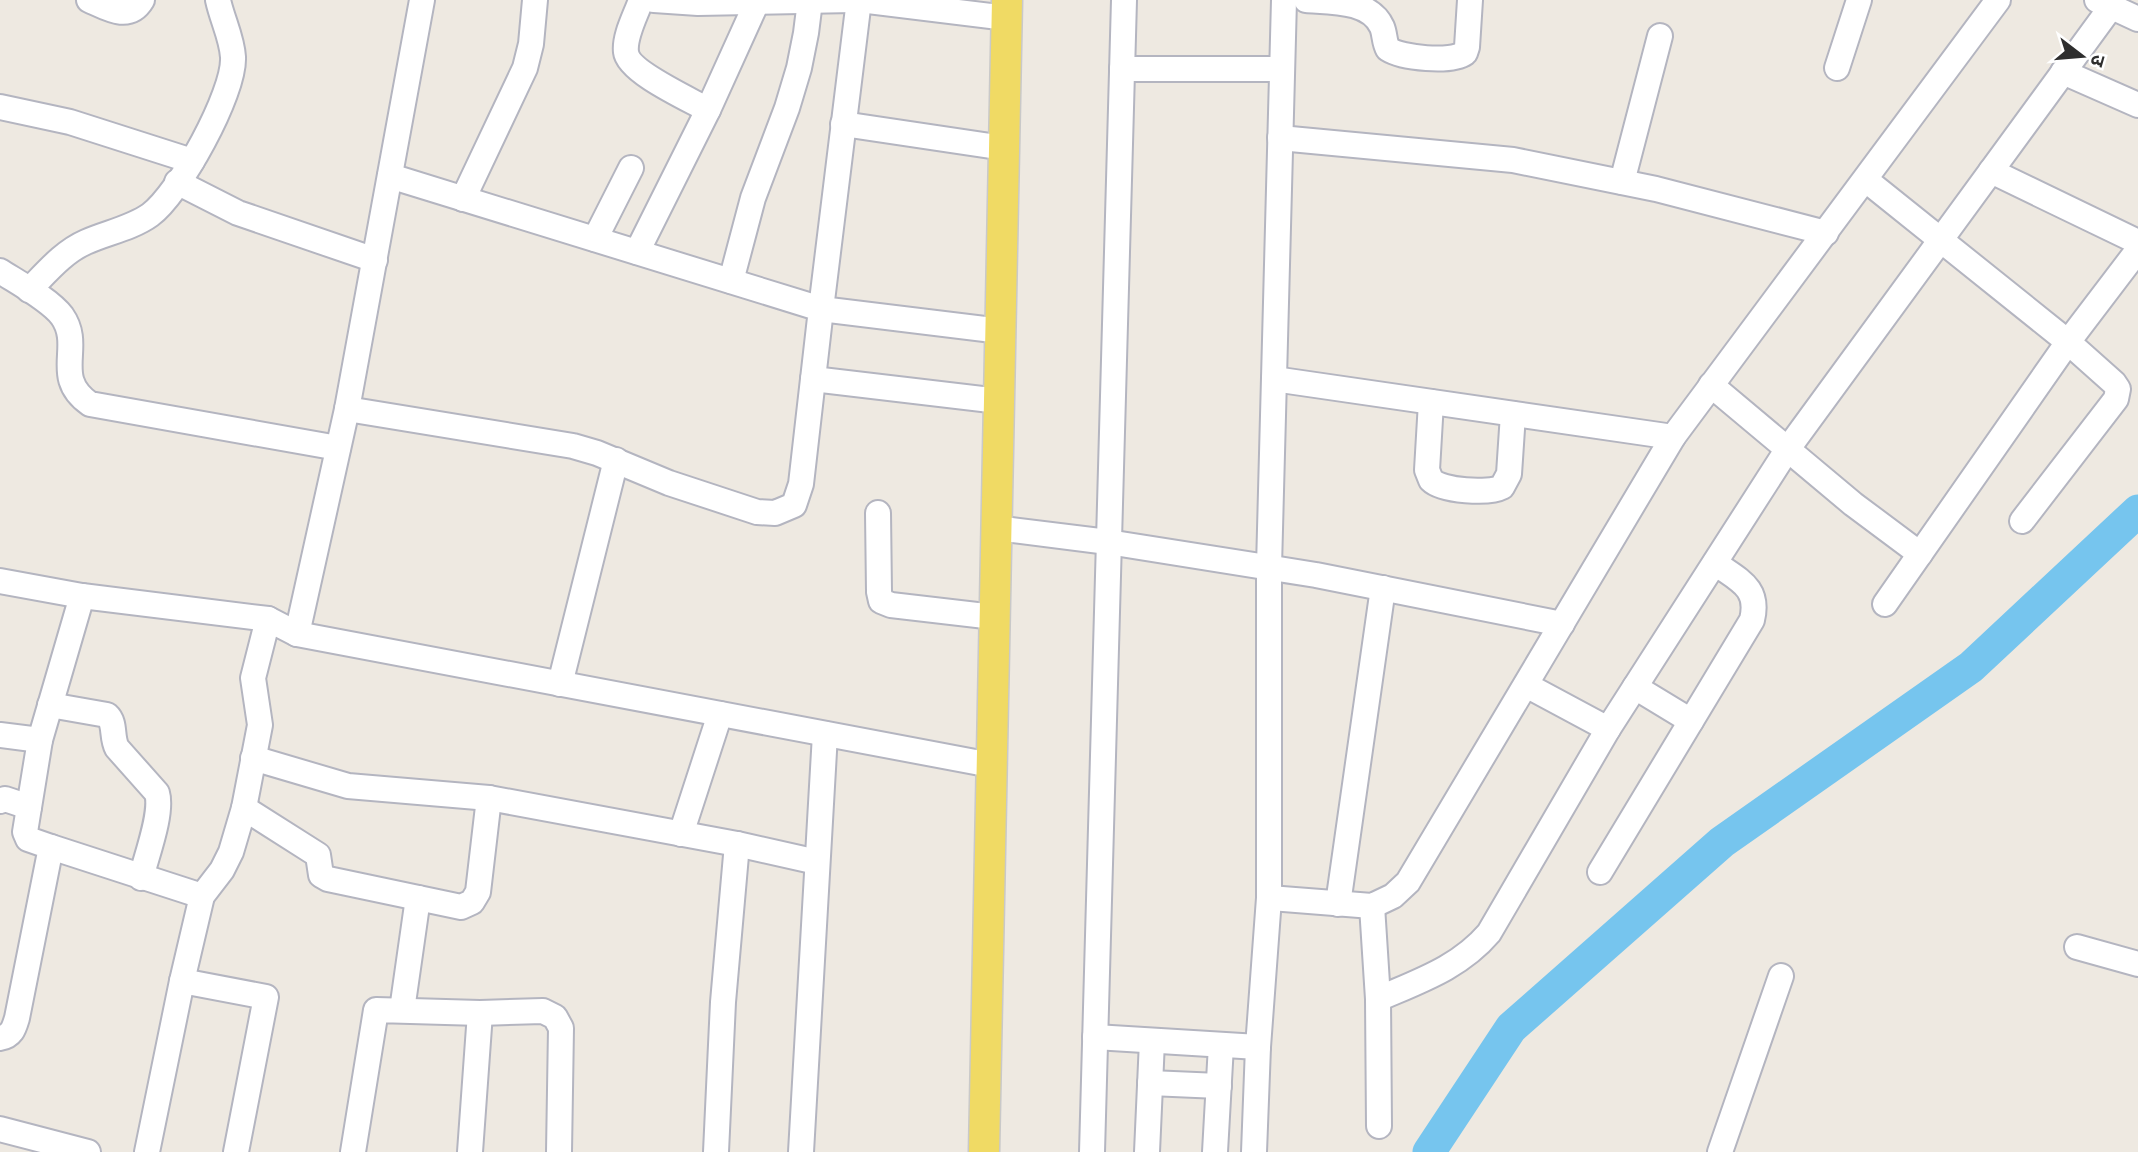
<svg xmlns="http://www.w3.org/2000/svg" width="2138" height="1152" font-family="Raleway,'Noto Sans Devanagari',sans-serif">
<rect width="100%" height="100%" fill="#eee9e1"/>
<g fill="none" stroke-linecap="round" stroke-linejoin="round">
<polyline stroke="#76c5ee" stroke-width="33" points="1429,1152 1511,1028 1722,842 1971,667 2138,511"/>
<g stroke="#b4b5c0" stroke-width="28">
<g id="minor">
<path d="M89,0C107,8 129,22 142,0"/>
<path d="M641,0C636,15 624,36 626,52C628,72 691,100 708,110"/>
<polyline points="654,0 698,3 854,0"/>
<polyline points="859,0 821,309 1001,331"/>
<polyline points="860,0 1007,18"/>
<path d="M1306,0C1331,2 1370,0 1382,27C1385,34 1384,42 1388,49C1402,58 1451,63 1465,53L1467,47L1470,0"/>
<polyline points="2097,0 2138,19"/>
<polyline points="1837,68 1859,0"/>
<polyline points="1122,69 1282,69"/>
<polyline points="2063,72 2138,105"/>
<polyline points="0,107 70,122 192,161"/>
<polyline points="843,124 1004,148"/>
<polyline points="1280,138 1513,160 1656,189 1826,233"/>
<polyline points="1991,171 2138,242"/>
<polyline points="1866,180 2068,342 2114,383 2118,389 2116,399 2022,521"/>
<polyline points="177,182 238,213 375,260"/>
<polyline points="1622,182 1660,36"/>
<polyline points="463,199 525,68 531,44 535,0"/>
<polyline points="595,239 631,168"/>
<polyline points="637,252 708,110 757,2"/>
<path d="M0,271C17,282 50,300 62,316C84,347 51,377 90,404L338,448"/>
<polyline points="731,281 753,198 787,108 799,68 806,33 810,1"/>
<path d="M29,290C46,273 63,252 86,242C106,233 132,228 150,215C179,194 235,93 233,57C232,38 222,19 218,0"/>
<polyline points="813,379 999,401"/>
<polyline points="1274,379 1673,437"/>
<polyline points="1711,385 1853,504 1920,554"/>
<path d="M1431,402L1427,470L1431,480C1442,491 1489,494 1502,487L1509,474L1513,414"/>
<polyline points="347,409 573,446 597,453 669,483 757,512 775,513 794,505 801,484 821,309 390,176"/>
<polyline points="878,513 879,592 881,601 891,605 994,617"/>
<polyline points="996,528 1108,542 1316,575 1562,624"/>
<polyline points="0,581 82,596 268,619 297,634 991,765"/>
<polyline points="1885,604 2068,342 2138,250"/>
<polyline points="297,634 347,409 422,0"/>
<polyline points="560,684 616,460"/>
<polyline points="1526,685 1608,729"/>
<polyline points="1635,687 1691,721"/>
<path d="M50,705L107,715C116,723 111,737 117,748L157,793C163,813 146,857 141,878"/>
<polyline points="0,735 40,740"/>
<polyline points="253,758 348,786 489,798 737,844 817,862"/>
<polyline points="0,801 5,799 29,807"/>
<polyline points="244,808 318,855 321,875 328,879 461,907 472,902 478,892 489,798"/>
<polyline points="681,834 720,714"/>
<polyline points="51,847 202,896"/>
<path d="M1600,872L1752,620C1760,587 1738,580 1715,563"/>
<polyline points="1269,898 1372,906 1393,896 1408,882 1673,437 1998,0"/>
<polyline points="1338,904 1383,588"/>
<polyline points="1372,906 1378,999 1379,1126"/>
<polyline points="2077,947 2138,964"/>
<polyline points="182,981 266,997 236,1152"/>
<path d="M1378,999C1419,981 1459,968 1489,933L1608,729L1787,450L2111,7"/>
<polyline points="402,1010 418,898"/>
<polyline points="1095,1037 1258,1047"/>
<path d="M0,1038C12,1036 14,1028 17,1018L51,847L28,839L25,832L40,740L82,596"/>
<polyline points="1150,1083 1219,1086"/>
<polyline points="0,1129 88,1152"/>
<polyline points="147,1152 182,981 202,896 222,870 231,852 244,808 260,725 253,678 268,619"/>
<polyline points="353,1152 376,1010 480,1013 543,1011 555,1017 561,1028 559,1152"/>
<polyline points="470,1152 480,1013"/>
<polyline points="716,1152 723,1002 737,844"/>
<polyline points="801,1152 825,734"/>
<polyline points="1092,1152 1124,0"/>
<polyline points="1147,1152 1152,1041"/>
<polyline points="1215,1152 1221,1045"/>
<polyline points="1254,1152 1258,1047 1269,898 1269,567 1284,0"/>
<polyline points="1720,1152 1781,976"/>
</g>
</g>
<g stroke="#c9c9c9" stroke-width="33">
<polyline id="major" points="984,1152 1007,0"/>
</g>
<use href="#minor" stroke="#fff" stroke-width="24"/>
<use href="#major" stroke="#f0da64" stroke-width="30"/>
</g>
<g transform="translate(2082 56) rotate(106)" stroke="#ffffff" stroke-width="5" paint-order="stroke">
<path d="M0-5L12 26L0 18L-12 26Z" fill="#2e2e2e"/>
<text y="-10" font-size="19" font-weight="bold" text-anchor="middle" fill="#2e2e2e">उ</text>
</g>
</svg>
